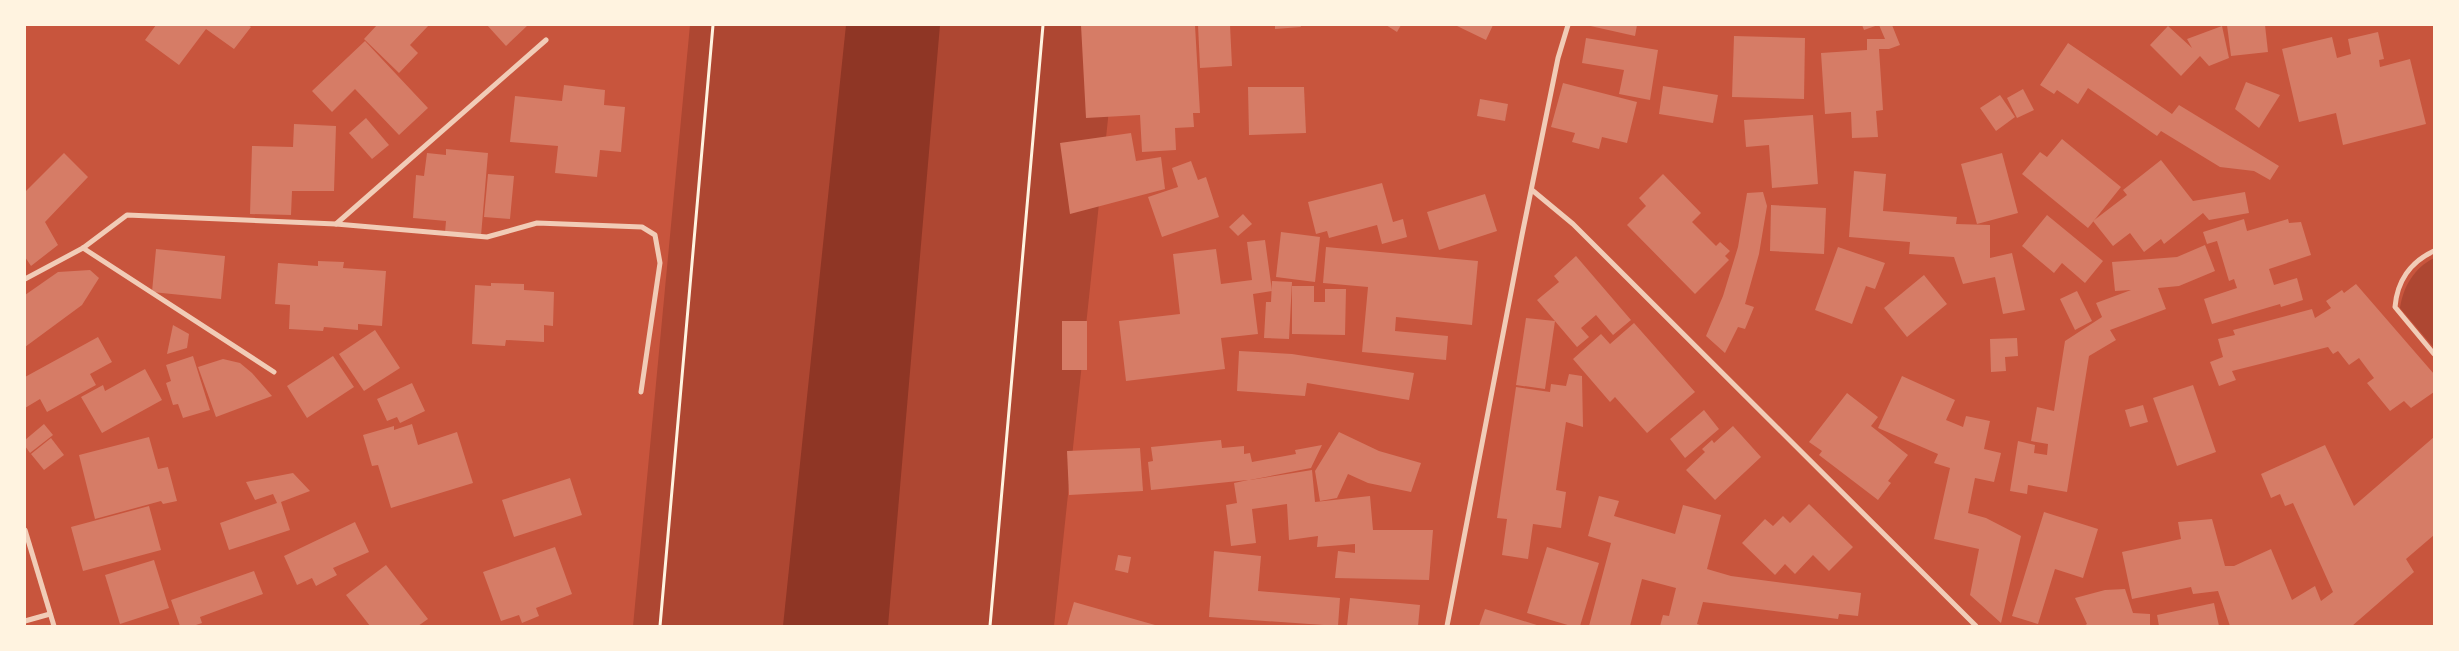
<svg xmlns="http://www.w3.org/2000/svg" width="2459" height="651" font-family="Arial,sans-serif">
<rect width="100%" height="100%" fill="#c8553d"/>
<g fill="#ae4732">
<polygon points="690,25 1118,25 1054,626 633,626"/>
<path d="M2434,258V348L2400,308C2403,287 2414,268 2434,258Z"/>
</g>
<polygon fill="#8f3625" points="846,25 940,25 888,626 783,626"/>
<g fill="#d67c66">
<polygon points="156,25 248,25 251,27 234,49 206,29 179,65 145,40"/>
<polygon points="377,25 429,25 410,45 418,53 399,73 364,39"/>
<polygon points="487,25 528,25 506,46"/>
<polygon points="1081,25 1195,25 1200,113 1193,113 1194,127 1175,128 1176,150 1142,152 1140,115 1086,118"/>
<polygon points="1198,25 1230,25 1232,66 1200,68"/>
<polygon points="1275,25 1300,25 1301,27 1275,29"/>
<polygon points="1386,25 1401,25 1397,32"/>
<polygon points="1455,25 1493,25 1486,40"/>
<polygon points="1586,25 1637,25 1635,36"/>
<polygon points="1862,25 1878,25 1864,30"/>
<polygon points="1879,25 1892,25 1900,45 1889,49 1879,49 1883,110 1876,111 1878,137 1852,138 1851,112 1825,114 1821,53 1867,50 1867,39 1885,39"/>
<polygon points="2227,25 2265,25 2268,52 2231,56"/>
<polygon points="2168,26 2192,48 2187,39 2222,26 2229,58 2209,66 2200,56 2181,76 2150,45"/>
<polygon points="2378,32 2384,59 2379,60 2380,67 2410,59 2426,124 2343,145 2336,113 2299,122 2282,49 2332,37 2337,58 2351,54 2348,39"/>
<polygon points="1734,36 1805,38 1804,99 1732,97"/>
<polygon points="1586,38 1658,50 1650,100 1619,94 1624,70 1582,63"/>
<polygon points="365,41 428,108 399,135 355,89 332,112 312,91"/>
<polygon points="2068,43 2172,114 2179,105 2279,166 2270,180 2254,171 2220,167 2161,131 2157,136 2088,88 2078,104 2057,90 2054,94 2040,85"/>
<polygon points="2246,82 2280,95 2259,128 2235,109"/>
<polygon points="1563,83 1637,102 1627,143 1602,137 1599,149 1572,142 1575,133 1551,127"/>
<polygon points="564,85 605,90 604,105 625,107 621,152 600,150 597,177 555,173 558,146 510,142 515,96 562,101"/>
<polygon points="1663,86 1718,95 1713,123 1659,114"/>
<polygon points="1248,87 1304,87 1306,133 1249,135"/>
<polygon points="2023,89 2034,110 2017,118 2007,98"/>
<polygon points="2000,95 2015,117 1996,131 1980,108"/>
<polygon points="1480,99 1508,104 1505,121 1477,116"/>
<polygon points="1813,115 1818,184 1772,188 1769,145 1746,147 1744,120"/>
<polygon points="366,118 389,145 372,159 349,133"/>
<polygon points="294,124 336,126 334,191 292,191 291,215 250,214 252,146 293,147"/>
<polygon points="1131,133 1136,161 1161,157 1165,189 1070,214 1060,143"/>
<polygon points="2062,139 2121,187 2088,228 2022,174 2040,152 2047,157"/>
<polygon points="446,149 488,153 481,236 445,233 446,221 413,218 416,175 424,176 427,153 446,155"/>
<polygon points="64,153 88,177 45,222 58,245 31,266 25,257 25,192"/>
<polygon points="2002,153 2018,213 1977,224 1961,164"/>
<polygon points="2161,160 2193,201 2245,192 2249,213 2209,220 2203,213 2164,244 2161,239 2144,252 2130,233 2113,246 2093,221 2127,195 2123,190"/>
<polygon points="1191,161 1198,180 1206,177 1219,217 1162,237 1148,197 1178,187 1172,168"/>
<polygon points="1854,171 1886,174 1883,211 1957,217 1956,224 1990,225 1990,258 2012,253 2025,310 2003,314 1995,277 1963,284 1954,257 1909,254 1910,242 1849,237"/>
<polygon points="488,174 514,176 510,219 484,217"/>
<polygon points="1663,174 1701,213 1692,222 1716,246 1720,242 1730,251 1725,256 1729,260 1695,294 1627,225 1646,206 1639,198"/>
<polygon points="1382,183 1393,222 1403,219 1407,237 1382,244 1377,225 1329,238 1327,231 1316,234 1308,202"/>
<polygon points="1763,192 1767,206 1759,254 1745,304 1754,307 1745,329 1738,327 1725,353 1706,336 1723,296 1738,247 1747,193"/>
<polygon points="1485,194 1497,231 1439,250 1427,212"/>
<polygon points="1771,205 1826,208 1824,254 1770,251"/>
<polygon points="1243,214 1252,224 1238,236 1229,227"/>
<polygon points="2047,215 2103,261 2085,283 2062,263 2054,273 2022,246"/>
<polygon points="2244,219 2247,231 2288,219 2289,223 2301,222 2311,255 2269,269 2274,285 2297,278 2303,300 2281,307 2280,304 2212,324 2204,299 2237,288 2234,279 2229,281 2217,241 2207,244 2203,232"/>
<polygon points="1281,232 1320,237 1315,282 1276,277"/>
<polygon points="1265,240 1272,291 1253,294 1258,334 1221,338 1225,369 1126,381 1119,321 1180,314 1173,254 1216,249 1221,284 1252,280 1247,242"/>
<polygon points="2205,245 2215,271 2179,286 2158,288 2166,309 2110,330 2116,340 2089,356 2067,492 2028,485 2027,494 2010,491 2018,441 2035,445 2034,453 2047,455 2048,444 2031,441 2037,407 2054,411 2065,341 2102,317 2096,303 2131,290 2115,291 2112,262 2177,257"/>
<polygon points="1326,247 1478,261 1472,325 1396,317 1395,331 1448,336 1446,360 1362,352 1368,287 1323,283"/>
<polygon points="1838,247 1885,263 1875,289 1866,286 1852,324 1815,310"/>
<polygon points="156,249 225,256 221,299 152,292"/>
<polygon points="1576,256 1631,320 1613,335 1596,315 1581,328 1589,337 1577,347 1537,300 1559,282 1554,276"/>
<polygon points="318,261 344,262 343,268 386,271 382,326 358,324 358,330 324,327 323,331 289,329 290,305 275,304 278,263 318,266"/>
<polygon points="90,270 99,278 82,305 25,347 25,295 58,272"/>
<polygon points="1924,275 1947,304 1907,337 1884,308"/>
<polygon points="1272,281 1292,282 1289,339 1264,338 1266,302 1271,302"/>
<polygon points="491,283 524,284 524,290 554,292 553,326 544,325 544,342 506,340 505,346 472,344 475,285 491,286"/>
<polygon points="2356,284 2434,374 2434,392 2411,408 2404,401 2390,411 2367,383 2374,378 2359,358 2349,365 2338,351 2333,354 2328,347 2232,371 2236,380 2219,386 2210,362 2223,357 2218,339 2235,335 2233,330 2312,309 2315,318 2331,308 2326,301 2342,290 2344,293"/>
<polygon points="1292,286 1314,286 1314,302 1325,302 1325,289 1346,289 1345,335 1292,334"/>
<polygon points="2077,291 2092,321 2075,330 2060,299"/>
<polygon points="1526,318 1555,321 1545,389 1516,385"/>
<rect x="1062" y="321" width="25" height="49"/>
<polygon points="1634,323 1695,392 1647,433 1615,397 1610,402 1573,359 1601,334 1610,344"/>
<polygon points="173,325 189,334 187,348 167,354"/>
<polygon points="375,330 400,368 364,391 339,354"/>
<polygon points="98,337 112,362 90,374 96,385 47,412 40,399 25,408 25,377"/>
<polygon points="2017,338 2018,356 2005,357 2006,371 1991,372 1990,339"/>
<polygon points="1239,351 1292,354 1414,373 1409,400 1307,383 1305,396 1237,391"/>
<polygon points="193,356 210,410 183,418 178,404 173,405 166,383 171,381 166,365"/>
<polygon points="333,356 354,387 307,418 287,386"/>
<polygon points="223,359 240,363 252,373 272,396 216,417 198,367"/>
<polygon points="145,369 162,400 102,433 81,397 103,385 105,391"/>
<polygon points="1569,374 1582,376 1583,427 1566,422 1556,490 1566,492 1561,528 1533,524 1528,559 1502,555 1507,519 1497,518 1516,387 1550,392 1551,384 1566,386"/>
<polygon points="1902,376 1955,400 1946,420 1963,427 1966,416 1990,421 1984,449 2001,453 1994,482 1975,478 1968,513 1986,518 2021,536 2001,623 1970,595 1979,549 1934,539 1950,468 1934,463 1938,454 1878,428"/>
<polygon points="412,383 425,411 400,423 397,417 387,421 377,399"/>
<polygon points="2193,385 2216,452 2177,466 2153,398"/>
<polygon points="1847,393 1878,417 1871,426 1908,455 1888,481 1891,483 1878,500 1819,455 1822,451 1809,442"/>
<polygon points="2143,405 2148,422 2130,427 2125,410"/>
<polygon points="1704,410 1719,429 1685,458 1670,439"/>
<polygon points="44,424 53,435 30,453 25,446 25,440"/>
<polygon points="412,424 418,445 457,432 473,483 391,508 378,465 372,466 363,435 394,426 394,430"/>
<polygon points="1733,426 1761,457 1715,500 1686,470 1705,452 1702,449 1712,440 1714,443"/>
<polygon points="1339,432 1379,451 1421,463 1411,492 1368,483 1348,474 1337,498 1320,501 1315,471"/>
<polygon points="149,437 158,469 168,467 177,501 163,504 161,501 95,519 79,455"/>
<polygon points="2434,437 2434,535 2406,559 2414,572 2352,626 2230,626 2218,591 2193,594 2191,587 2132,599 2122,552 2181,539 2178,522 2212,519 2225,566 2234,566 2271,549 2292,600 2315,586 2321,601 2333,592 2293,503 2285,506 2280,494 2271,498 2261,474 2325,445 2354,506"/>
<polygon points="51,438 64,455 44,470 31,454"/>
<polygon points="1221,440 1222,448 1244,446 1244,454 1250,453 1252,462 1296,454 1295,450 1322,445 1311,468 1250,480 1312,470 1315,502 1370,496 1373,530 1433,530 1429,580 1335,578 1338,551 1355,553 1355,544 1317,547 1318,536 1289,540 1287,504 1252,509 1256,543 1231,546 1226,505 1237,503 1234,483 1248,480 1151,490 1148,462 1153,461 1151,447"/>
<polygon points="1140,448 1143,491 1069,495 1067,451"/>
<polygon points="293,473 310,491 281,502 290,530 229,550 220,523 277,503 273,494 255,500 246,482"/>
<polygon points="570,478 582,515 514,537 502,500"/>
<polygon points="1599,496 1619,501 1614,516 1675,534 1683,505 1721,515 1707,569 1731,576 1861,593 1858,616 1839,614 1838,619 1703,602 1697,624 1703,626 1660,626 1663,615 1669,616 1676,588 1642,579 1630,626 1589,626 1611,543 1588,536"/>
<polygon points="1809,504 1853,547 1829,571 1813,555 1795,574 1785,564 1775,575 1742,543 1765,519 1773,526 1783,516 1790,523"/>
<polygon points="149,506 161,550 83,571 71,527"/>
<polygon points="2044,512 2098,529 2083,578 2055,569 2038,624 2012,616"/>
<polygon points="355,522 369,552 333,568 337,575 316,586 312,578 297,585 284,556"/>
<polygon points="555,547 572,594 536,608 539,616 522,623 519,615 501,621 483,572"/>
<polygon points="1547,547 1599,563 1580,626 1571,626 1527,613"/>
<polygon points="1214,551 1261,556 1258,591 1340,598 1338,626 1209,617"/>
<polygon points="1118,555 1131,557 1128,573 1115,570"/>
<polygon points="154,560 169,608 120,624 105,575"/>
<polygon points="386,565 428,619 418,626 370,626 346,595"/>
<polygon points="254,571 263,594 200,617 202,623 193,626 180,626 171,600"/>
<polygon points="2125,589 2133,613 2150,614 2150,626 2084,626 2087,624 2075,598 2105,590"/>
<polygon points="1350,598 1420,605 1418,626 1347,626"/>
<polygon points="1074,602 1155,625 1155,626 1067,626"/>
<polygon points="2214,603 2219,626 2159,626 2157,615"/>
<polygon points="1485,609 1540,626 1479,626"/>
</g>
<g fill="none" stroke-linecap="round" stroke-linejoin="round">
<g stroke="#fff3e0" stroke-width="3">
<polyline points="660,626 713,25"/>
<polyline points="990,626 1043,25"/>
</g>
<g stroke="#f1ccb7" stroke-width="5">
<polyline points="1532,190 1573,224 1976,626"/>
<polyline points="336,224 487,237 537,223 642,227 655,235 660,263 641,392"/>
<polyline points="83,248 274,372"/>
<path d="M2434,251C2410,262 2397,282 2395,307L2434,354"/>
<polyline points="25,279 83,248 127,215 336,224 546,40"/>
<polyline points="25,530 54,626"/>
<polyline points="25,621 50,614"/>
<polyline points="1447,626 1522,235 1558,58 1568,25"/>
</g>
</g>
<rect width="2459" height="651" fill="none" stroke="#fff3e0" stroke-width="52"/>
</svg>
